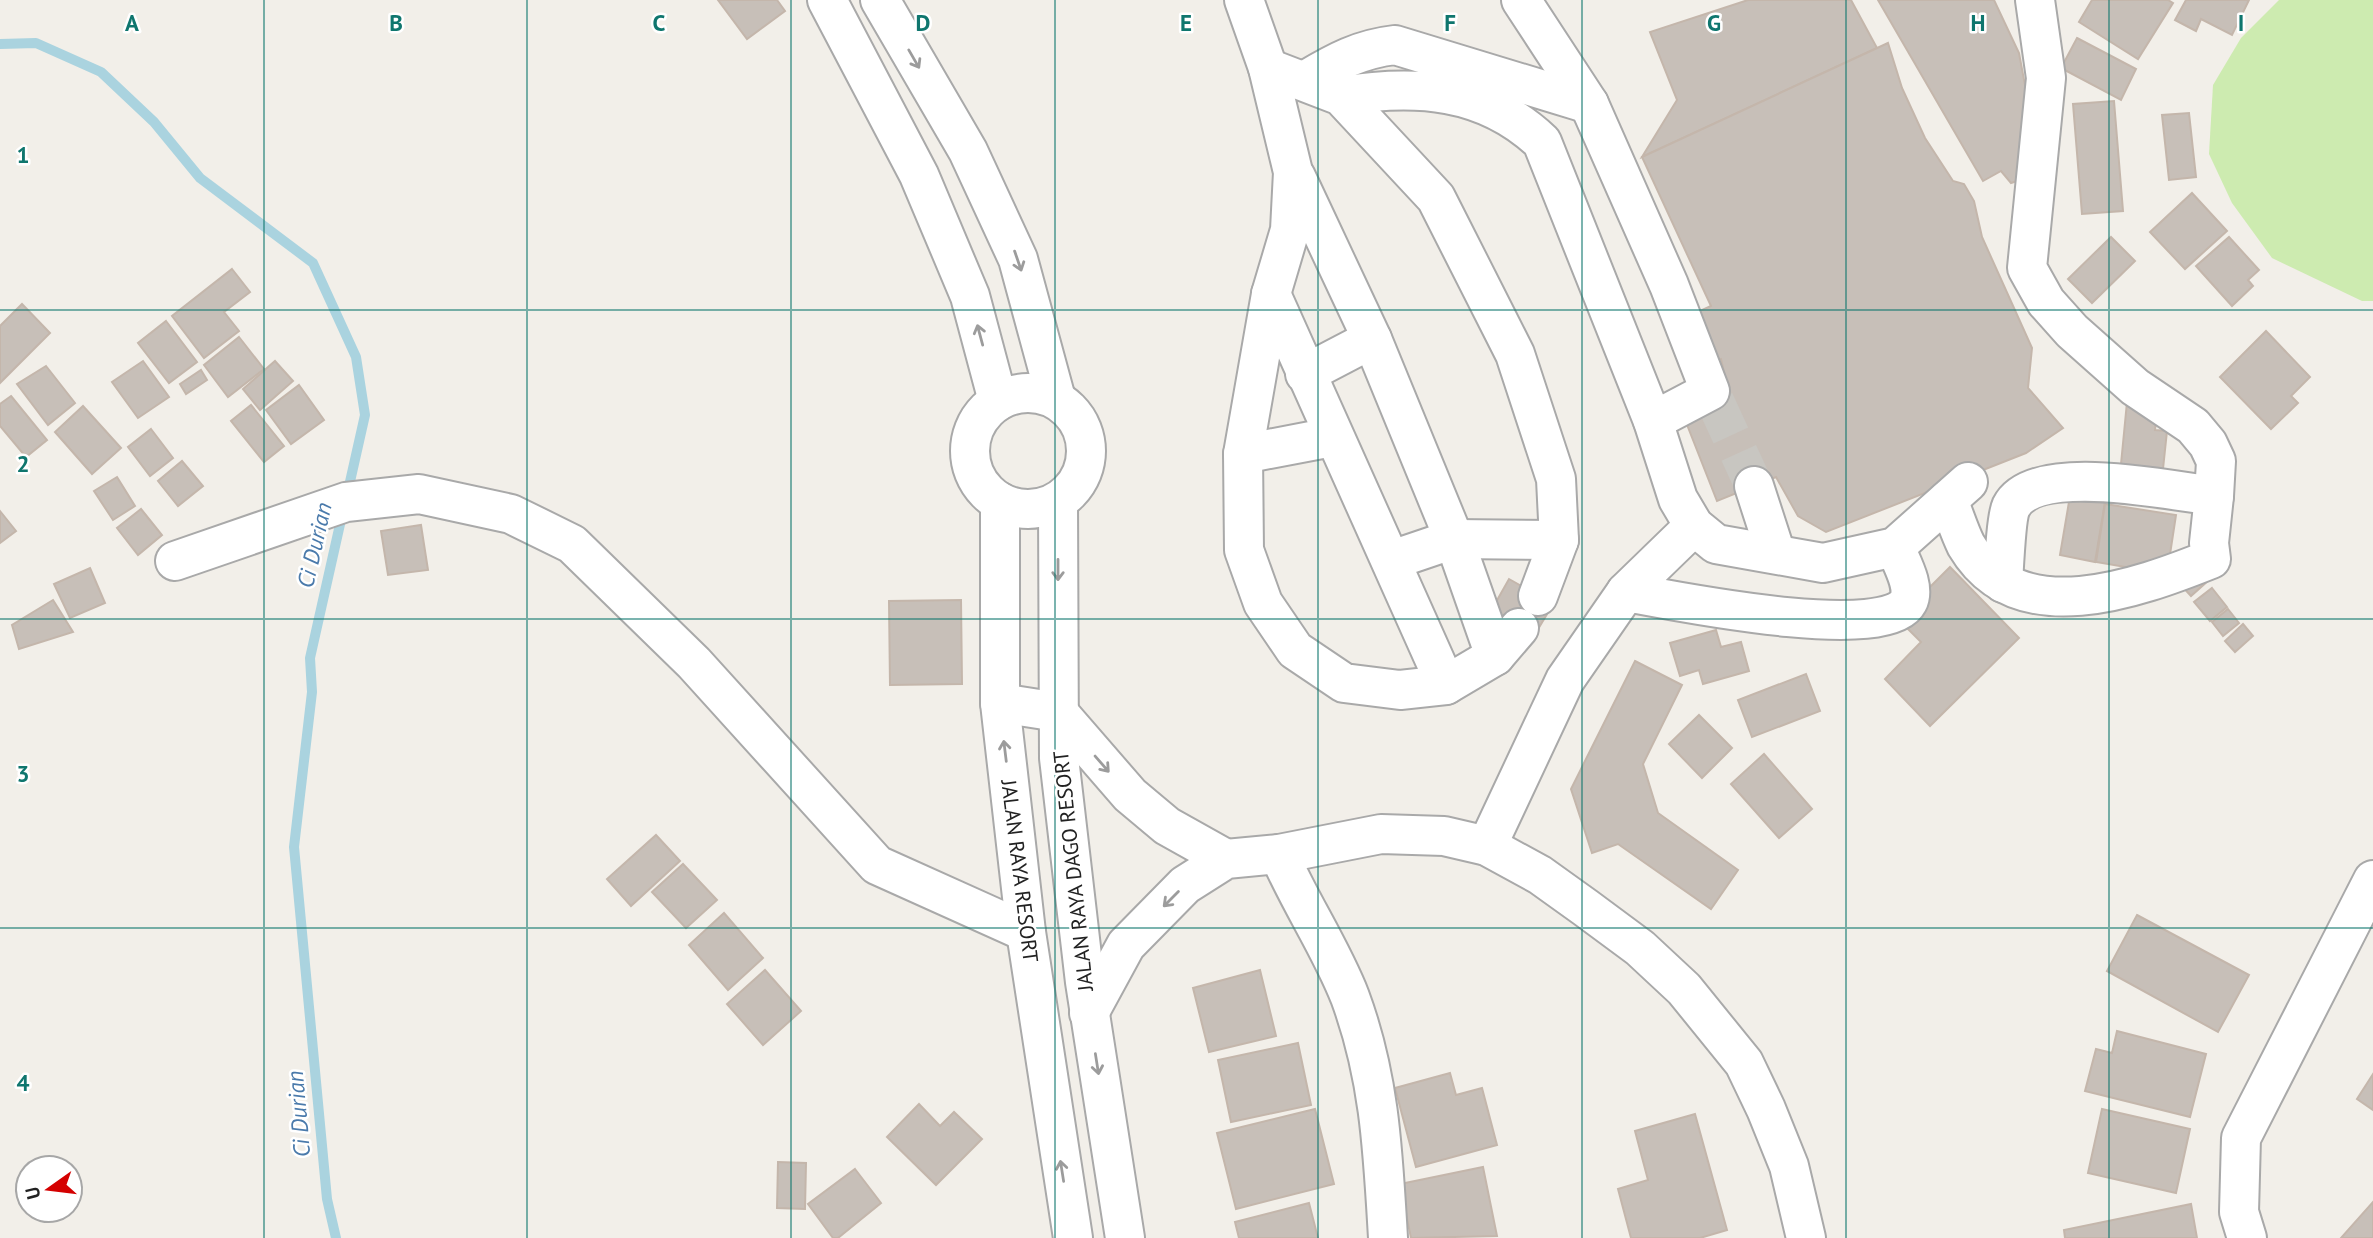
<svg xmlns="http://www.w3.org/2000/svg" width="2373" height="1238" font-family="'PT Sans',sans-serif">
<rect width="100%" height="100%" fill="#f2efe9"/>
<polygon fill="#cdebb0" points="2279,0 2373,0 2373,301 2362,301 2272,258 2232,203 2209,154 2213,85 2241,38"/>
<g fill="none" stroke-linecap="round" stroke-linejoin="round">
<g stroke="#aad3df" stroke-width="10">
<polyline points="0,44 36,43 101,72 154,122 200,178 313,263 356,357 365,415 347,495"/>
<polyline points="336,1238 327,1199 294,847 312,692 310,658 343,511"/>
</g>
</g>
<g fill="#c7bfb8" stroke="#c4b6ab" stroke-width="2">
<polygon points="718,0 777,0 785,11 747,39"/>
<polygon points="1748,0 1851,0 1877,48 1642,157 1677,100 1650,32"/>
<polygon points="1878,0 1994,0 2019,53 2036,144 2035,175 2011,183 2001,171 1983,181"/>
<polygon points="2092,0 2168,0 2173,3 2138,59 2079,22"/>
<polygon points="2186,0 2249,0 2232,35 2201,19 2196,31 2175,20"/>
<polygon points="2077,38 2136,69 2121,100 2061,68"/>
<polygon points="1888,43 1902,88 1925,138 1953,181 1964,184 1974,201 1982,237 2032,348 2028,388 2063,428 2026,453 1826,532 1798,516 1776,477 1717,501 1684,417 1729,394 1721,359 1708,364 1691,315 1711,306 1642,157"/>
<polygon points="2114,101 2123,211 2082,214 2073,104"/>
<polygon points="2189,113 2196,177 2169,180 2162,115"/>
<polygon points="2192,193 2227,231 2185,269 2150,232"/>
<polygon points="2111,237 2135,261 2092,303 2068,279"/>
<polygon points="2229,237 2259,270 2248,280 2253,286 2232,306 2196,266"/>
<polygon points="232,269 250,292 224,312 239,331 204,358 172,316"/>
<polygon points="22,304 50,333 0,383 0,326"/>
<polygon points="166,321 197,362 169,383 138,343"/>
<polygon points="2266,331 2310,377 2291,396 2298,403 2271,429 2220,377"/>
<polygon points="239,337 264,369 228,397 204,365"/>
<polygon points="143,361 169,397 138,418 112,382"/>
<polygon points="275,361 293,381 260,410 243,389"/>
<polygon points="46,366 75,403 48,425 17,384"/>
<polygon points="201,370 207,380 186,394 180,384"/>
<polygon points="299,385 324,420 291,444 266,410"/>
<polygon points="11,396 47,440 26,457 0,426 0,404"/>
<polygon points="2127,402 2158,405 2155,430 2167,431 2163,469 2121,464"/>
<polygon points="251,405 284,446 264,462 231,421"/>
<polygon points="83,406 121,448 92,474 55,432"/>
<polygon points="151,429 173,458 150,476 128,447"/>
<polygon points="182,461 203,486 178,506 158,481"/>
<polygon points="117,477 135,506 113,520 94,491"/>
<polygon points="2070,496 2105,502 2095,562 2060,555"/>
<polygon points="2105,504 2176,515 2167,574 2096,562"/>
<polygon points="141,509 162,535 138,555 117,528"/>
<polygon points="0,511 16,531 0,543"/>
<polygon points="421,525 428,570 388,575 381,531"/>
<polygon points="1950,567 2019,638 1930,726 1885,679 1921,642 1898,619"/>
<polygon points="90,568 105,603 70,618 54,584"/>
<polygon points="1509,579 1553,604 1534,636 1491,611"/>
<polygon points="2209,580 2191,596 2180,584"/>
<polygon points="2212,588 2227,607 2210,621 2194,602"/>
<polygon points="53,600 73,632 19,649 12,625"/>
<polygon points="961,600 962,684 890,685 889,601"/>
<polygon points="2228,609 2239,623 2223,636 2212,622"/>
<polygon points="2243,624 2253,636 2235,652 2225,641"/>
<polygon points="1716,630 1721,647 1741,642 1749,671 1703,684 1699,670 1680,676 1670,643"/>
<polygon points="1635,661 1682,685 1643,764 1658,813 1738,870 1711,909 1618,844 1592,853 1571,789"/>
<polygon points="1806,674 1820,711 1752,737 1738,700"/>
<polygon points="1699,715 1732,748 1702,778 1669,744"/>
<polygon points="1764,754 1812,809 1779,838 1731,784"/>
<polygon points="656,835 680,861 631,906 607,879"/>
<polygon points="683,864 717,900 686,928 652,892"/>
<polygon points="724,913 763,958 728,990 689,945"/>
<polygon points="2137,915 2249,975 2218,1032 2107,971"/>
<polygon points="765,970 801,1011 763,1045 727,1004"/>
<polygon points="1260,970 1276,1036 1209,1052 1193,988"/>
<polygon points="2117,1031 2206,1054 2190,1117 2085,1091 2096,1049 2112,1053"/>
<polygon points="1298,1043 1311,1105 1231,1122 1218,1060"/>
<polygon points="1450,1073 1456,1095 1482,1088 1497,1145 1416,1167 1395,1088"/>
<polygon points="2373,1074 2373,1110 2357,1099"/>
<polygon points="919,1104 940,1126 954,1112 982,1139 936,1185 887,1137"/>
<polygon points="1315,1109 1334,1184 1236,1209 1217,1133"/>
<polygon points="2102,1109 2190,1129 2176,1193 2088,1173"/>
<polygon points="1695,1114 1727,1230 1700,1238 1631,1238 1618,1189 1648,1180 1635,1131"/>
<polygon points="778,1162 806,1163 805,1209 777,1208"/>
<polygon points="1483,1167 1497,1236 1411,1238 1400,1184"/>
<polygon points="855,1169 881,1203 838,1238 833,1238 808,1204"/>
<polygon points="2373,1202 2373,1238 2341,1238"/>
<polygon points="1309,1203 1318,1238 1239,1238 1235,1222"/>
<polygon points="2191,1204 2197,1238 2065,1238 2064,1230"/>
</g>
<g fill="none" stroke-linecap="round" stroke-linejoin="round">
<polyline stroke="#c8c6c1" stroke-width="38" stroke-dasharray="38 19" stroke-linecap="butt" points="1715,401 1754,486"/>
<g stroke="#a9a9a9" stroke-width="42">
<g id="minor">
<polyline points="827,0 919,175 970,296 998,401"/>
<polyline points="880,0 968,151 1018,259 1056,399"/>
<polyline points="1244,0 1268,68 1293,172 1290,230 1271,294 1243,454 1244,550 1263,603 1295,650 1344,683 1400,690 1446,685 1495,656 1519,628"/>
<polyline points="1521,0 1589,104 1669,285 1710,391 1653,421"/>
<polyline points="1268,68 1341,96 1436,198 1515,354 1556,479 1559,540 1538,596"/>
<path d="M1306,80C1336,62 1360,49 1395,45L1589,104"/>
<path d="M1341,96C1415,84 1485,88 1542,142L1653,421L1678,499L1694,526L1716,544L1823,563L1895,547L1968,482"/>
<polyline points="1296,177 1372,339 1454,539 1495,656"/>
<polyline points="1271,294 1446,685"/>
<polyline points="1305,374 1372,339"/>
<circle cx="1028" cy="451" r="58"/>
<polyline points="1243,454 1332,437"/>
<polyline points="1754,486 1776,554"/>
<path d="M1948,500C1954,514 1959,531 1966,545C2018,633 2138,588 2211,559L2209,543L2214,496"/>
<polyline points="1000,502 1000,703 1026,932 1073,1238"/>
<polyline points="1058,502 1059,758 1085,982 1125,1238"/>
<polyline points="1392,560 1454,539 1559,540"/>
<polyline points="175,561 346,502 419,494 511,514 572,544 694,663 877,865 1026,932"/>
<path d="M2003,583C2004,568 2006,518 2011,507C2034,461 2171,491 2214,496L2216,461L2208,444L2193,426L2135,387L2072,331L2046,302L2027,268L2046,78L2035,0"/>
<path d="M1626,592C1670,600 1886,644 1908,602C1916,587 1901,562 1895,547"/>
<polyline points="1000,703 1058,712 1130,795 1167,826 1226,859"/>
<polyline points="1487,846 1565,680 1626,592 1694,526"/>
<path d="M1279,854C1300,903 1331,948 1350,997C1380,1078 1383,1153 1388,1238"/>
<polyline points="1089,1013 1126,945 1185,885 1226,859 1279,854 1381,834 1444,836 1487,846 1540,875 1586,908 1640,948 1684,989 1744,1063 1766,1109 1789,1166 1806,1238"/>
<polyline points="2247,1238 2239,1212 2241,1138 2373,880"/>
</g>
</g>
<use href="#minor" stroke="#fff" stroke-width="38"/>
</g>
<defs><path id="oneway-shaft" d="M-6 0H5M1.5-3L5.5 0L1.5 3" fill="none" stroke-width="1.6" stroke-linecap="round" stroke-linejoin="round" transform="scale(1.75)"/></defs>
<g stroke="#9c9c9c">
<use href="#oneway-shaft" transform="translate(914 59) rotate(60)"/>
<use href="#oneway-shaft" transform="translate(1018 261) rotate(71)"/>
<use href="#oneway-shaft" transform="translate(980 335) rotate(-105)"/>
<use href="#oneway-shaft" transform="translate(1058 570) rotate(90)"/>
<use href="#oneway-shaft" transform="translate(1005 751) rotate(-97)"/>
<use href="#oneway-shaft" transform="translate(1102 764) rotate(49)"/>
<use href="#oneway-shaft" transform="translate(1171 899) rotate(135)"/>
<use href="#oneway-shaft" transform="translate(1097 1064) rotate(81)"/>
<use href="#oneway-shaft" transform="translate(1062 1171) rotate(-99)"/>
</g>
<path fill="none" stroke="#0f766e" stroke-width="2" stroke-opacity="0.55" d="M264,0V1238M527,0V1238M791,0V1238M1055,0V1238M1318,0V1238M1582,0V1238M1846,0V1238M2109,0V1238M0,310H2373M0,619H2373M0,928H2373"/>
<g text-anchor="middle" dominant-baseline="central" stroke-width="5" stroke-linejoin="round" paint-order="stroke">
<g font-size="21" fill="#222" stroke="#fff">
<text transform="translate(1020 871) rotate(83)">JALAN RAYA RESORT</text>
<text transform="translate(1073 871) rotate(-96)">JALAN RAYA DAGO RESORT</text>
</g>
<g font-size="23" font-style="italic" fill="#4a7aab" stroke="#fff">
<text transform="translate(314 545) rotate(-77)">Ci Durian</text>
<text transform="translate(298 1114) rotate(-95)">Ci Durian</text>
</g>
</g>
<g font-size="23" text-anchor="middle" font-weight="bold" fill="#0f766e" stroke="#fff" stroke-width="5" stroke-linejoin="round" paint-order="stroke">
<text x="132" y="31">A</text>
<text x="396" y="31">B</text>
<text x="659" y="31">C</text>
<text x="923" y="31">D</text>
<text x="1186" y="31">E</text>
<text x="1450" y="31">F</text>
<text x="1714" y="31">G</text>
<text x="1978" y="31">H</text>
<text x="2241" y="31">I</text>
<text x="23" y="163">1</text>
<text x="23" y="472">2</text>
<text x="23" y="782">3</text>
<text x="23" y="1091">4</text>
</g>
<g transform="translate(49 1189) rotate(256)"><circle r="33" fill="#ffffff" stroke="#a7a7a7" stroke-width="2"/>
<path d="M0-5L12 26L0 18L-12 26Z" fill="#d40000"/>
<text y="-10" font-size="19" font-weight="bold" text-anchor="middle" fill="#222222">U</text>
</g>
</svg>
